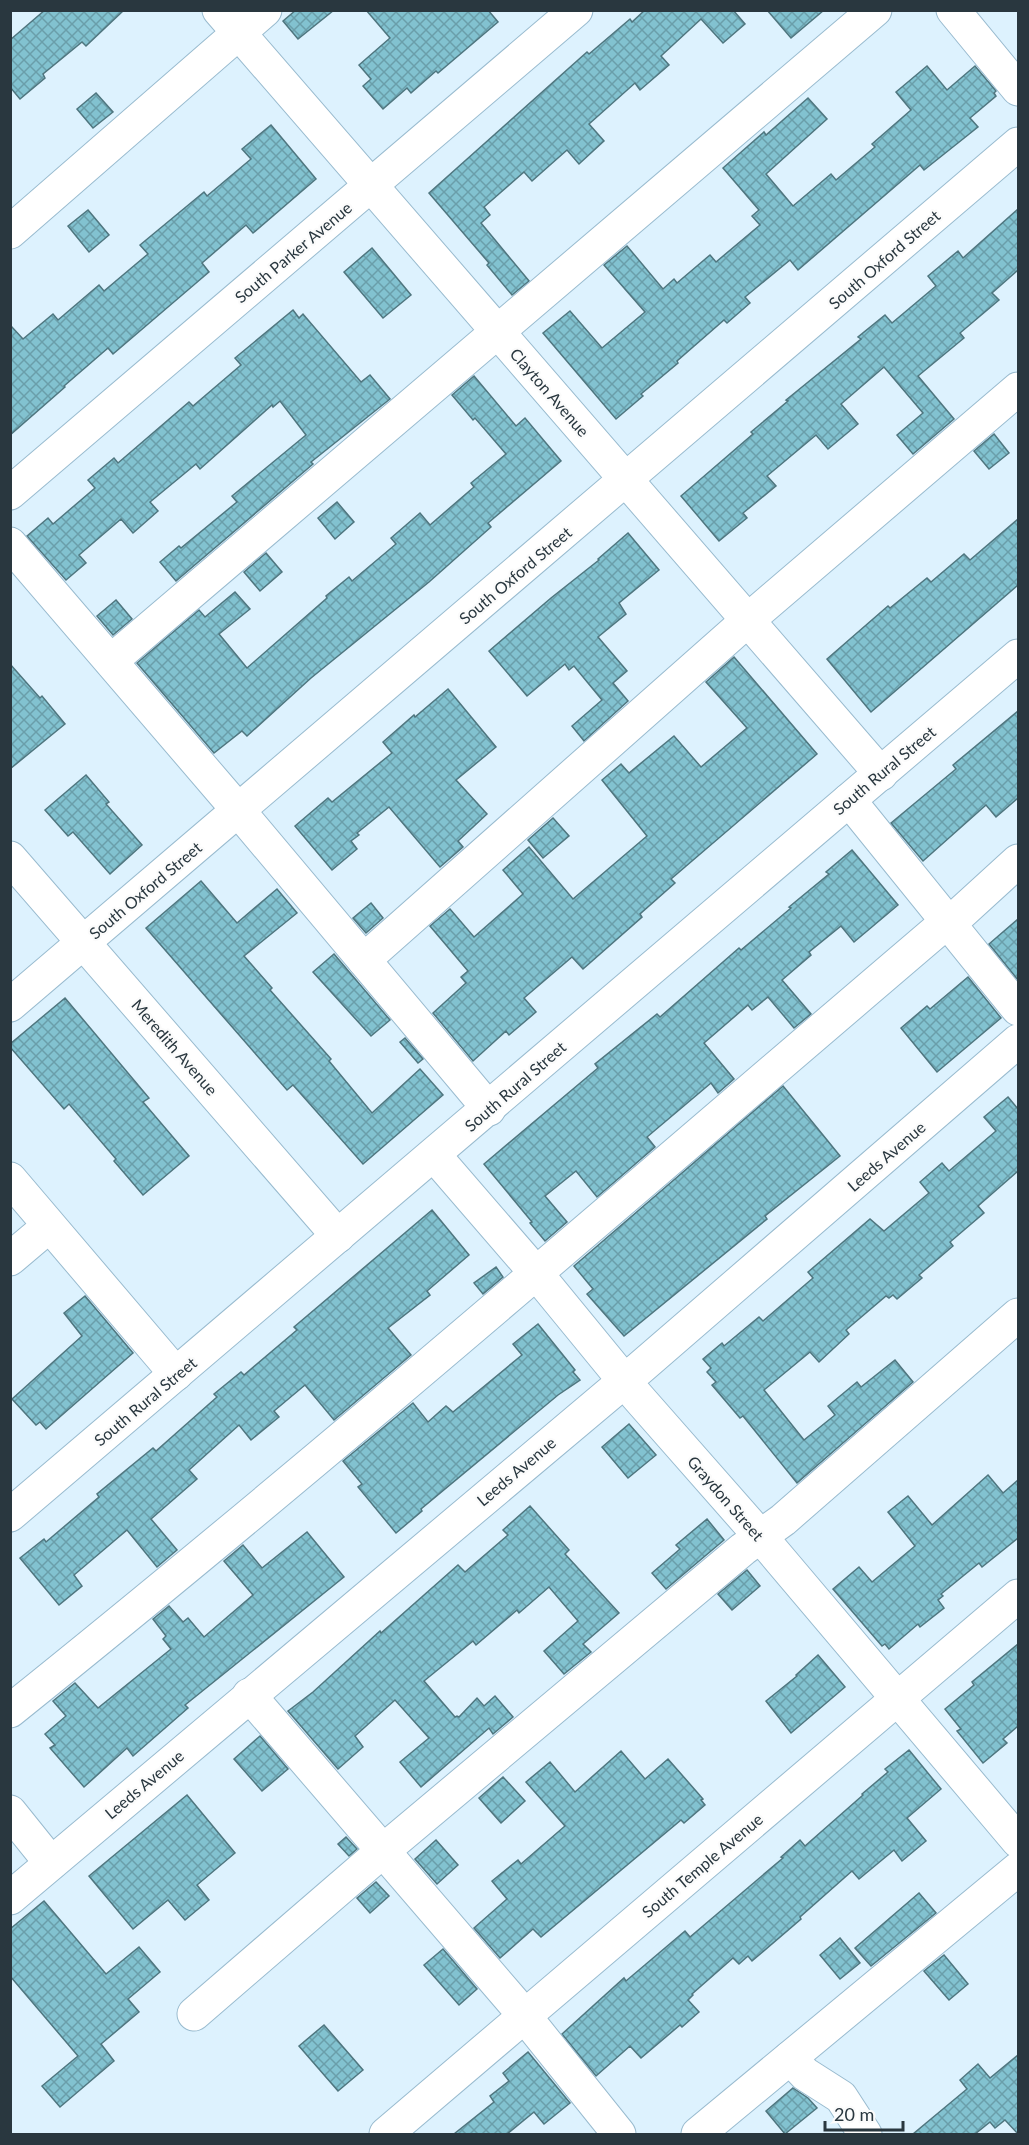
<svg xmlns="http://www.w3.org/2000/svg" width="1029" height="2145" font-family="Lato,sans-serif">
<defs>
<pattern id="building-cross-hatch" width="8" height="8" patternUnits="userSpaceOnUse" patternTransform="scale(1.5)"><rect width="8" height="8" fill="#82c2d0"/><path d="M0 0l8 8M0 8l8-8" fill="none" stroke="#6a9eaa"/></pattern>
</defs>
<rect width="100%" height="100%" fill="#ddf2fe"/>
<g fill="url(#building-cross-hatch)" stroke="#4f767f" stroke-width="1.5">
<polygon points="45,10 124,10 86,46 82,42 43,74 45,78 20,99 10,87 10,40"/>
<polygon points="296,10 334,10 298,39 283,21"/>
<polygon points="366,10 488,10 498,22 438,73 436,71 411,93 407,88 383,109 363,86 371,79 359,65 390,38"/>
<polygon points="645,10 733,10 745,24 723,43 701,19 661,56 669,65 640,90 635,83 589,124 604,141 579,164 567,150 532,181 524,172 484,207 490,215 481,223 529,281 512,295 487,265 489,263 429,193 587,52 589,54 630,19 632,22"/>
<polygon points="767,10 824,10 791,38"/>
<polygon points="927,66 947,90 975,66 996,91 994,93 996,96 970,118 978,127 924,170 920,165 798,270 790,260 745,297 750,303 727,323 724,320 677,361 678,363 641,394 643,396 616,419 543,333 570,311 602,348 645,312 604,265 627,246 663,289 674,279 677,283 710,255 716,262 760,225 752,216 759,210 723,168 764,132 766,135 808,98 827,119 766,174 793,206 831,174 836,180 875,147 872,144 911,110 896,92"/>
<polygon points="96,93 113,112 93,128 77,109"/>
<polygon points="271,125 316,179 253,233 246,225 202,263 209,272 113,354 108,348 64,386 65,387 10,435 10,325 23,339 53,314 58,320 99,285 104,291 148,254 140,245 204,192 207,196 251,159 242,149"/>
<polygon points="1018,209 1018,270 992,293 999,300 960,333 964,338 918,376 954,419 913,454 897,435 923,413 884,367 841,404 858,424 828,449 816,435 767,476 776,486 743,513 747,518 719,541 681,496 753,434 751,432 788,401 786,400 861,339 858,337 885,315 892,323 936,286 928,276 958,251 963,258"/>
<polygon points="88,210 109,235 89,252 68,226"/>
<polygon points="372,248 411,295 383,318 344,272"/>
<polygon points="293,310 299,318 303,314 361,382 370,375 390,399 311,462 313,464 176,581 160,562 179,546 181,548 237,502 232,496 306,435 280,401 273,407 272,405 200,469 196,464 150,502 158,511 133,533 121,519 79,555 86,563 66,580 27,536 48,518 53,524 95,488 88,480 114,458 118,463 189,402 193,406 241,365 235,358"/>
<polygon points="474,376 516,426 525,418 561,461 488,523 491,527 429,582 311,678 247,736 242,731 214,753 137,663 199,610 205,617 235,592 250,609 219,634 247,668 327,598 326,596 349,577 352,581 396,544 391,538 420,513 430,525 474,487 471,483 506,454 475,418 473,420 452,395"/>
<polygon points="994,434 1009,453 989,469 974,451"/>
<polygon points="337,502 354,522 335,539 318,518"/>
<polygon points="1018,519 1018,585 871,712 827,659 888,606 890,608 927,578 931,582 964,554 970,560"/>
<polygon points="628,533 659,570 619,603 626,614 598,637 627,671 613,683 628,701 584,741 572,726 602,700 574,666 569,670 565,664 527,696 489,651 551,598 599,560 598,559"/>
<polygon points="266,553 282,572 260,591 244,572"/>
<polygon points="116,600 132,619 113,635 97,616"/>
<polygon points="734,657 817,754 671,879 675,883 640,914 642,917 583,969 572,957 524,998 536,1012 509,1035 506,1031 473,1061 433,1013 466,983 461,977 468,971 430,926 450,909 474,937 523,894 503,870 529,847 573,899 647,836 602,780 621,764 629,773 674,736 701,767 747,728 706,682"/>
<polygon points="10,664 40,698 42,696 65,724 10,769"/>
<polygon points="448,689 496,747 456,780 487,814 458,841 463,847 440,867 389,807 357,833 359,835 351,841 357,849 332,870 295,826 328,798 332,802 392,753 383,742 414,715 415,717"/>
<polygon points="1018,711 1018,798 996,817 986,805 923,861 891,823 956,769 953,765"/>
<polygon points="86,775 109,802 106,804 142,845 110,874 73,832 68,836 45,810"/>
<polygon points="553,818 569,836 543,858 528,840"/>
<polygon points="852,850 898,905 854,942 841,926 809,952 811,955 782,980 811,1014 794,1028 768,997 752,1010 748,1005 704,1043 734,1079 718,1093 711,1083 647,1137 655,1147 597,1197 576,1171 545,1196 567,1222 545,1241 530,1223 532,1222 484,1164 598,1068 595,1064 657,1014 660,1017 739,948 741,950 791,908 789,907 829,874 826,872"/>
<polygon points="201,881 237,923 277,889 297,913 244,956 272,988 270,990 331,1059 329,1061 372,1113 420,1069 443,1095 363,1164 293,1085 287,1090 146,928"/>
<polygon points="371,903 383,918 366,933 353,918"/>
<polygon points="1018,919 1018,980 989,944"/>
<polygon points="334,954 390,1020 371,1036 313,972"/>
<polygon points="968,977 1001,1018 937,1072 901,1028 927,1006 930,1009"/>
<polygon points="65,998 149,1098 143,1102 189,1156 143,1195 114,1161 116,1159 69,1104 64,1109 10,1047 10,1044"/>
<polygon points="405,1038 423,1059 418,1063 400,1042"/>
<polygon points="783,1086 840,1156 765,1216 767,1219 624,1336 587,1294 593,1289 574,1266"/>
<polygon points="1008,1097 1018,1109 1018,1171 978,1206 984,1213 950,1242 953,1246 919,1275 922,1278 897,1299 893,1295 889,1298 886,1296 846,1330 849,1334 819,1362 810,1352 764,1390 804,1440 835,1415 828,1406 857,1382 861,1387 895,1360 913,1382 797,1483 743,1416 740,1418 712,1385 716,1382 707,1372 711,1368 703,1359 722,1343 724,1346 759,1317 763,1321 813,1278 808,1272 870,1219 884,1231 929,1193 920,1182 942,1163 949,1171 996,1131 984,1117"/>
<polygon points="432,1210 469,1255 427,1291 430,1295 388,1328 411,1355 334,1420 305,1385 274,1411 279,1417 251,1440 239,1425 189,1470 197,1479 151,1519 177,1550 157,1567 127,1530 74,1575 82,1586 59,1605 20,1558 44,1539 46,1542 99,1497 97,1494 153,1448 156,1451 217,1397 214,1394 241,1372 244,1375 297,1330 294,1327"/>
<polygon points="496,1267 503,1277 483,1294 474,1283"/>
<polygon points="85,1296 133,1353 46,1429 40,1422 36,1425 12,1399 82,1336 64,1313"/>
<polygon points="538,1324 575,1370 573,1372 580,1380 558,1395 421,1509 422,1511 396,1533 358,1487 362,1484 343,1461 413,1403 428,1422 446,1406 453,1412 522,1355 513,1344"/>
<polygon points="629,1424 656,1455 628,1478 602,1447"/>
<polygon points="988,1475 1003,1493 1018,1480 1018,1538 982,1567 979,1563 941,1594 943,1596 938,1600 944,1608 920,1627 918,1624 889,1649 885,1644 882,1646 833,1589 859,1567 872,1582 915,1546 888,1512 908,1496 932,1525"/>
<polygon points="530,1506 569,1550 565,1554 619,1613 583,1644 591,1652 564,1674 544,1651 578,1621 549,1587 519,1613 517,1610 476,1645 473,1641 424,1681 455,1717 457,1716 459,1717 477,1698 484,1706 495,1696 513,1717 493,1734 489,1728 421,1787 400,1762 429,1738 395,1700 355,1736 363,1747 338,1769 288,1711 313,1692 380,1631 381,1633 458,1565 465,1572 508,1535 503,1530"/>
<polygon points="707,1519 724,1540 666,1589 652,1573 680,1549 676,1545"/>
<polygon points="307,1532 344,1577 185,1705 188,1708 133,1756 127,1748 84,1787 50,1748 55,1745 45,1734 66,1716 53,1701 75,1683 98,1708 171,1649 163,1639 166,1636 153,1619 169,1606 183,1622 188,1618 204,1637 253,1595 224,1561 243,1545 262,1568"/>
<polygon points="747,1570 760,1586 732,1610 718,1594"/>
<polygon points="1018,1644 1018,1726 1003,1739 1007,1743 983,1763 957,1731 961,1729 945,1709 974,1685 972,1682"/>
<polygon points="818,1655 845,1687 791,1733 766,1701 797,1676 796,1675"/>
<polygon points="260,1736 288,1769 262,1791 234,1759"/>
<polygon points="909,1750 941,1789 907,1818 926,1841 902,1861 894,1850 859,1879 852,1871 800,1917 801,1919 752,1961 748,1956 739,1964 733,1958 692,1994 693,1995 688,2000 699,2012 682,2027 680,2025 641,2058 630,2046 596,2076 562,2034 624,1978 626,1981 685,1931 690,1937 783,1858 781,1857 800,1840 805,1846 863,1795 862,1794 888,1772 885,1769"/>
<polygon points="621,1751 645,1779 668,1759 703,1799 701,1800 705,1805 684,1823 681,1820 541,1937 533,1929 500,1958 474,1928 507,1899 492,1881 518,1860 521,1864 565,1826 526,1782 550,1762 575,1792"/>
<polygon points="503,1777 525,1801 501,1823 479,1798"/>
<polygon points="187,1795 235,1853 197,1885 209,1900 185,1920 168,1900 133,1929 89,1876"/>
<polygon points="346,1837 357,1849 349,1856 338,1844"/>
<polygon points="436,1840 458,1865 437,1884 415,1859"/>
<polygon points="376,1882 389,1896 370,1913 357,1898"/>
<polygon points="919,1893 936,1913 871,1966 855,1948"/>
<polygon points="44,1901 106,1974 139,1947 160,1972 128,1999 139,2012 101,2044 114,2061 60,2107 42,2086 78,2056 10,1976 10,1929"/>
<polygon points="840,1938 860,1963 840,1979 820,1955"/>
<polygon points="443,1949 477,1989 459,2005 424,1965"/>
<polygon points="944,1955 968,1984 949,2000 924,1971"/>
<polygon points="324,2025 363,2070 338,2091 299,2046"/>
<polygon points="528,2052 570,2103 544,2124 534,2112 507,2134 454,2134 494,2102 490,2096 509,2081 503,2073"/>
<polygon points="1018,2055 1018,2134 1005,2120 995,2128 990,2122 975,2134 913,2134 967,2089 960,2080 978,2064 990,2078"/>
<polygon points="793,2088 808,2098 817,2108 785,2134 766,2111"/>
</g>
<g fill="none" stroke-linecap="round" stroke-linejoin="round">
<g stroke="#99bbcf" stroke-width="35">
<g id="minor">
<polyline points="219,10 881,774"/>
<polyline points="953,10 1018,89"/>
<polyline points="10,232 265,10"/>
<polyline points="10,493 576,10"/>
<polyline points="10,544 227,797 489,1109"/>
<polyline points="111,661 875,10"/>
<polyline points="849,800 1018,1009"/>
<polyline points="10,858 338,1236"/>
<polyline points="364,960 748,620 1018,389"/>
<polyline points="10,1005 1018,144"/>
<polyline points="434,1155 536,1273 636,1395 760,1536 1018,1841"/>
<polyline points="10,1179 176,1374"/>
<polyline points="10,1259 49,1226"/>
<polyline points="249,1695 514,2003 619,2134"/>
<path d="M10,1711C329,1455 637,1186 948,921L961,913L1018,861"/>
<polyline points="10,1812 51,1863"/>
<polyline points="10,1898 640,1368 1018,1041"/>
<polyline points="194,2014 384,1850 743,1549 783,1520 1018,1315"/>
<polyline points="790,2058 805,2074 841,2097 865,2134"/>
<polyline points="386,2134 1018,1596"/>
<polyline points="698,2134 1018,1869"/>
</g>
</g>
<g stroke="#99bbcf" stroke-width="35">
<polyline id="major" points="10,1515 1018,656"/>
</g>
<use href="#minor" stroke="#fff" stroke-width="33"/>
<use href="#major" stroke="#fff" stroke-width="33"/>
</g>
<g text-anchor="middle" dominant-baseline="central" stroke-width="4.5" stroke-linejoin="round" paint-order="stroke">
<g font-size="16" fill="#29373f" stroke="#fbfbfb">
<text transform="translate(293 252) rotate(-40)">South Parker Avenue</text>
<text transform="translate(884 259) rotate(-41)">South Oxford Street</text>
<text transform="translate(550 392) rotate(49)">Clayton Avenue</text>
<text transform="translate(515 575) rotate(-40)">South Oxford Street</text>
<text transform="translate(884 770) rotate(-40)">South Rural Street</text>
<text transform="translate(145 890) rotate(-40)">South Oxford Street</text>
<text transform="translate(175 1047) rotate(49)">Meredith Avenue</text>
<text transform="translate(515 1086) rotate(-41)">South Rural Street</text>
<text transform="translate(886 1156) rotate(-41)">Leeds Avenue</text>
<text transform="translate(145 1401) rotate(-40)">South Rural Street</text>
<text transform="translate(516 1471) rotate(-40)">Leeds Avenue</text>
<text transform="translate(726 1498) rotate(49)">Graydon Street</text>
<text transform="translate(144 1784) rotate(-40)">Leeds Avenue</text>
<text transform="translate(702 1865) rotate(-40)">South Temple Avenue</text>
</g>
</g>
<rect width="1029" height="2145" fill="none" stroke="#29373f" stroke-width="24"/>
<path d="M825 2121v9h78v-9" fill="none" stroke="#29373f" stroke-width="3"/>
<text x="834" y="2121" font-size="18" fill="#29373f" stroke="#fbfbfb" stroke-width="4.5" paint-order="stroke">20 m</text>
</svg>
